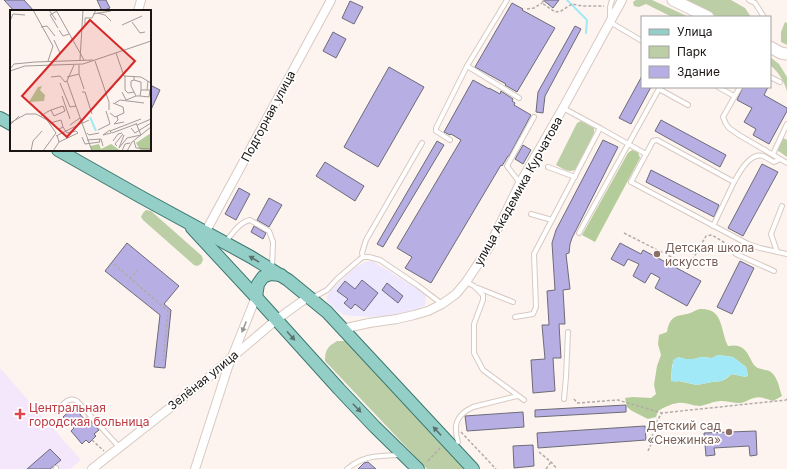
<svg xmlns="http://www.w3.org/2000/svg" width="787" height="469" font-family="Inter,sans-serif">
<rect width="100%" height="100%" fill="#fdf4ef"/>
<polygon fill="#eee8fe" points="372,261 426,294 425,306 399,315 372,317 353,316 344,315 335,309 327,301 327,296 333,288 356,267 365,262"/>
<polygon fill="#f4e7fb" points="0,368 81,460 70,469 0,469"/>
<g fill="#bbcea5">
<polygon points="636,0 652,0 689,17 672,17 646,4 639,7 634,6 633,2"/>
<polygon points="684,0 731,0 745,8 751,17 718,17"/>
<polygon points="785,22 787,23 787,45 781,42 781,32"/>
<path d="M770,57L779,64L787,77V91C784,81 778,71 770,65Z"/>
<path d="M581,121L594,128V133L576,169C569,174 562,168 556,165L577,123Z"/>
<polygon points="783,138 787,140 787,157 777,150"/>
<polygon points="146,210 151,211 202,256 203,260 201,264 197,266 194,265 143,220 141,217 143,213"/>
<path d="M337,341H346L465,469H427L325,361C325,350 327,347 337,341Z"/>
</g>
<g fill="#b4cc99" fill-rule="evenodd">
<polygon points="632,150 638,152 640,158 595,242 582,235 628,153"/>
<path d="M700,309C724,308 720,330 728,346C739,344 745,347 750,358C751,360 753,364 755,366C758,369 762,369 766,370C777,372 779,387 782,396L773,401C768,399 760,396 754,398C749,399 747,402 740,403C733,403 727,401 721,401C713,401 707,405 700,406C692,406 686,402 678,403C671,404 664,407 658,411L656,417L648,419L632,411L627,407L625,398L633,397L651,398L656,394L654,385L657,366L661,355L658,344L659,335L667,332C668,325 670,319 677,316C680,315 684,315 687,314C692,313 695,310 700,309ZM718,355L733,357L746,367L748,375L746,377L732,374L727,378L722,381L712,382L697,385L679,381H671L672,365L678,357L685,359H694L701,357L712,358Z"/>
</g>
<polygon fill="#a1e9f7" points="718,355 733,357 746,367 748,375 746,377 732,374 722,381 712,382 697,385 680,381 675,382 671,381 673,360 678,357 685,359 694,359 701,357 712,358"/>
<g fill="none" stroke-linecap="round" stroke-linejoin="round">
<polyline stroke="#a1e9f7" stroke-width="2" points="567,0 587,20 586,33"/>
</g>
<g fill="#b7afe3" stroke="#6d6b78">
<polygon points="4,0 24,0 34,11 14,11"/>
<polygon points="97,0 106,0 110,8 102,11"/>
<polygon points="543,0 559,0 553,8"/>
<polygon points="350,1 363,7 354,24 342,18"/>
<polygon points="512,3 523,9 522,10 555,28 517,92 505,85 506,84 475,67"/>
<polygon points="575,26 581,29 545,96 543,113 536,112 538,92"/>
<polygon points="333,32 346,39 336,58 323,51"/>
<polygon points="389,67 424,87 378,167 344,147"/>
<polygon points="642,76 642,87 651,87 631,124 619,118"/>
<polygon points="473,80 489,89 489,88 500,94 501,91 513,99 512,101 515,103 514,105 531,115 509,156 508,156 502,166 501,165 431,283 405,268 412,257 397,248 461,140 451,134 450,135 444,132"/>
<polygon points="152,86 160,90 150,112 150,91"/>
<polygon points="743,87 768,87 764,95 787,108 787,111 769,144 753,135 756,129 744,122 752,108 737,100"/>
<polygon points="661,120 726,155 720,167 655,131"/>
<polygon points="603,140 618,147 572,238 570,244 569,253 566,254 570,289 563,290 565,324 559,324 561,358 553,358 555,391 533,393 531,360 545,359 542,325 549,325 547,291 555,290 552,243 556,230"/>
<polygon points="437,141 444,145 383,247 377,244"/>
<polygon points="523,145 531,150 523,164 515,159"/>
<polygon points="325,162 364,186 355,201 316,176"/>
<polygon points="762,164 778,172 743,236 728,228"/>
<polygon points="651,170 719,205 714,217 646,182"/>
<polygon points="239,188 250,194 236,220 225,214"/>
<polygon points="269,198 282,205 269,227 257,220"/>
<polygon points="254,226 266,233 263,239 251,232"/>
<polygon points="127,243 179,286 164,304 171,310 165,368 154,367 160,315 105,271"/>
<polygon points="620,243 641,254 643,250 701,281 687,306 655,288 660,278 651,273 645,283 633,276 639,264 628,259 624,266 611,259"/>
<polygon points="740,261 754,268 732,314 717,307"/>
<polygon points="362,280 378,293 364,311 355,304 351,309 344,303 348,299 337,291 345,281 355,289"/>
<polygon points="387,283 403,296 398,303 382,290"/>
<polygon points="626,405 626,412 535,417 535,410"/>
<polygon points="74,407 84,419 87,417 99,430 94,434 96,436 89,443 86,440 82,444 71,431 74,428 63,417"/>
<polygon points="523,412 524,427 467,431 465,416"/>
<polygon points="645,426 646,440 538,448 537,433"/>
<polygon points="756,431 757,455 750,456 749,446 714,448 715,455 706,456 704,433"/>
<polygon points="533,445 534,466 514,468 513,446"/>
<polygon points="50,449 61,460 50,469 27,469"/>
<polygon points="368,462 376,469 358,469 364,463"/>
</g>
<g fill="none" stroke-linecap="round" stroke-linejoin="round">
<g stroke="#d8c9c1" stroke-width="6">
<g id="lane">
<polyline points="612,0 610,7 610,22 642,41"/>
<polyline points="749,0 755,3 764,17"/>
<polyline points="467,66 519,98"/>
<polyline points="770,77 780,82"/>
<polyline points="718,87 734,96"/>
<polyline points="740,87 723,117 726,124 729,128 739,135 787,163"/>
<polyline points="659,89 688,105"/>
<polyline points="600,128 646,154"/>
<polyline points="450,140 436,131 436,128 467,66 507,0"/>
<polyline points="773,154 787,124"/>
<polyline points="548,167 575,177"/>
<path d="M734,182C739,173 750,152 763,156C766,157 770,160 774,162L780,159"/>
<polyline points="520,183 507,166 534,117"/>
<polyline points="531,214 552,220"/>
<polyline points="713,226 734,182 657,140 653,141 631,182 748,244 760,248 787,254"/>
<polyline points="579,233 660,87"/>
<path d="M226,241C233,233 240,222 250,220L269,231L273,242L272,268"/>
<polyline points="777,252 771,234 782,206"/>
<polyline points="736,254 774,271"/>
<polyline points="363,257 362,253 366,240 422,143"/>
<polyline points="466,282 474,286 483,295 483,300 474,324 474,353 483,370 524,400"/>
<polyline points="478,288 513,302"/>
<polyline points="312,298 327,290 337,279 359,260 363,257 369,257 380,260 417,285 442,304"/>
<polyline points="515,317 533,314 536,307 534,254 600,128 563,108"/>
<polyline points="564,399 566,377 568,332"/>
<path d="M56,411C63,405 68,396 77,401L120,448"/>
<path d="M458,442C453,425 456,415 473,407L517,396"/>
<polyline points="56,469 56,468"/>
<path d="M347,469C364,455 378,456 399,455"/>
</g>
</g>
<g stroke="#d8c9c1" stroke-width="10">
<g id="street">
<polyline points="138,11 141,0"/>
<polyline points="206,231 331,0"/>
<polyline points="342,329 369,323 397,319 414,315 428,311 442,304 456,294 466,282 488,249 520,183 563,108 622,0"/>
<polyline points="92,469 204,381 276,320 308,297"/>
<polyline points="195,469 228,367 256,297"/>
</g>
</g>
<g stroke="#d8c9c1" stroke-width="13">
<g id="secondary">
<polyline points="673,0 708,17"/>
<polyline points="770,47 781,53 787,54"/>
</g>
</g>
<g stroke="#3b7970" stroke-width="14">
<g id="primary">
<polyline points="0,118 11,124"/>
<polyline points="58,150 141,197 251,257 288,280 327,312 473,469"/>
<polyline points="192,228 256,297 339,389 375,427 418,469"/>
<polyline points="256,297 258,284 263,277 270,274 281,275"/>
</g>
</g>
<g stroke="#b2aba6" stroke-width="1.5" stroke-dasharray="3 2" stroke-linecap="butt">
<polyline points="544,0 542,3 555,12 561,11 572,4 582,6 604,6"/>
<polyline points="527,9 534,8 542,3"/>
<polyline points="624,233 689,266 706,236 712,235 735,249"/>
<polyline points="114,264 168,311 163,361"/>
<polyline points="130,279 138,270"/>
<polyline points="574,399 577,403 618,400 662,413 786,400 787,399"/>
<polyline points="461,432 496,469"/>
<polyline points="92,440 104,451"/>
<polyline points="648,451 652,442 653,427 662,413"/>
<polyline points="539,452 551,462 557,469"/>
<polyline points="428,461 440,448"/>
<polyline points="546,469 551,462"/>
</g>
<use href="#lane" stroke="#fff" stroke-width="4"/>
<use href="#street" stroke="#fff" stroke-width="8"/>
<use href="#secondary" stroke="#fff" stroke-width="11"/>
<use href="#primary" stroke="#94cfc7" stroke-width="12"/>
</g>
<defs><path id="oneway-solid" d="M-6-.8H1V-3.2L6.5 0L1 3.2V.8H-6Z"/></defs>
<g fill="#58726d">
<use href="#oneway-solid" transform="translate(254 259) rotate(-149)"/>
<use href="#oneway-solid" transform="translate(291 336) rotate(48)"/>
<use href="#oneway-solid" transform="translate(357 408) rotate(46)"/>
<use href="#oneway-solid" transform="translate(437 431) rotate(-133)"/>
</g>
<use fill="#989695" href="#oneway-solid" transform="translate(244 327) rotate(112)"/>
<g fill="#8d6e63" stroke="#fff" stroke-width="1.5">
<circle cx="657" cy="254" r="4"/>
<circle cx="729" cy="432" r="4"/>
</g>
<path fill="#e0444e" stroke="#fff" stroke-width="1.5" d="M18 408h4v4h4v4h-4v4h-4v-4h-4v-4h4z"/>
<g text-anchor="middle" dominant-baseline="central" stroke-width="3.5" stroke-linejoin="round" paint-order="stroke">
<g font-size="12" fill="#1b1613" stroke="#fff">
<text transform="translate(268 116) rotate(-62)">Подгорная улица</text>
<text transform="translate(518 191) rotate(-61)">улица Академика Курчатова</text>
<text transform="translate(203 380) rotate(-39)">Зелёная улица</text>
</g>
<g font-size="12" fill="#785e54" stroke="#fff" text-anchor="start">
<text x="665" y="247">Детская школа<tspan x="665" dy="14">искусств</tspan></text>
<text x="721" y="425" text-anchor="end">Детский сад<tspan x="721" dy="14">«Снежинка»</tspan></text>
</g>
<g font-size="12" fill="#be3a42" stroke="#fff" text-anchor="start">
<text x="29" y="407">Центральная<tspan x="29" dy="14">городская больница</tspan></text>
</g>
</g>
<g transform="translate(10 10)">
<rect width="141" height="141" fill="#fdf4ef"/>
<path d="M32,76L30,80L35,85L34,91L19,92L28,77ZM141,123V141H131L126,133ZM89,134L91,139L101,134L111,141H82L80,136Z" fill="#b4cc99"/>
<path fill="none" stroke="#a1e9f7" stroke-width="2" d="M80,107L86,121"/>
<path fill="none" stroke="#a39b97" stroke-width="1" d="M23,0L43,36L38,51M39,0L46,10M46,0L74,50M47,1L40,5L48,18M87,3L95,5L101,11M83,4L101,1M0,11L3,4L15,5M122,12L130,23L135,22M112,15L132,6M75,16V8H82L86,0M31,17L37,16L45,26M49,20L53,26L59,24M44,30L50,43L46,50M106,43L114,66L131,67L141,73M70,50L73,0M85,51L99,92V100M64,55L57,71L82,141M0,59L4,54L25,52L83,50M0,61L15,56L73,54L141,31M69,64L74,79M115,66V80L118,83L124,82M124,66V70L131,72V80H137L138,71M41,67L50,66L55,72L57,71M57,67L69,64V55M124,70L121,71V76L126,86H130L131,80M50,73L60,97L66,96M72,82H75L82,104M112,82L116,90L126,86M52,86L60,109M130,86L139,87L140,80H137M105,93L110,90L134,93M100,103L105,107L114,103L113,97L103,93M31,106L37,102L41,100L53,96L55,101L44,106L41,100M107,106L108,110L104,114L114,112M0,113L16,104H26L37,110L46,123L33,141M40,113L51,110L53,117L49,119M126,114L102,123L100,121L131,109M0,115L9,106M60,115L70,108L73,113L79,110M127,115L141,109M121,118L125,123L141,113M88,120L100,114L96,101M100,120L93,125L101,123M77,123L79,125L89,123M114,125L109,138L117,128L131,125L126,113M46,126L72,113M72,127L75,134L90,132L89,129M77,130L91,129L93,136M103,131L108,124L112,123M124,131L126,138L141,139M49,132L68,123L66,121L57,123L53,117M107,136L105,134L113,124M21,141L23,131L32,121M43,141L49,132L47,125M112,141L115,134L120,133M117,141L122,132L141,117"/>
<path fill="#d62828" fill-opacity="0.15" stroke="#d62828" stroke-width="2" d="M80,10L125,51L57,127L12,86Z"/>
<rect width="141" height="141" fill="none" stroke="#1b1613" stroke-width="2"/>
</g>
<rect x="641" y="16" width="130" height="72" fill="#ffffff" stroke="#a4a2a1"/>
<rect x="649" y="29" width="20" height="6" fill="#94cfc7" stroke="#a4a2a1"/>
<text x="677" y="36" font-size="12" fill="#1b1613">Улица</text>
<rect x="649" y="46" width="20" height="12" fill="#bbcea5" stroke="#a4a2a1"/>
<text x="677" y="56" font-size="12" fill="#1b1613">Парк</text>
<rect x="649" y="66" width="20" height="12" fill="#b7afe3" stroke="#a4a2a1"/>
<text x="677" y="76" font-size="12" fill="#1b1613">Здание</text>
</svg>
